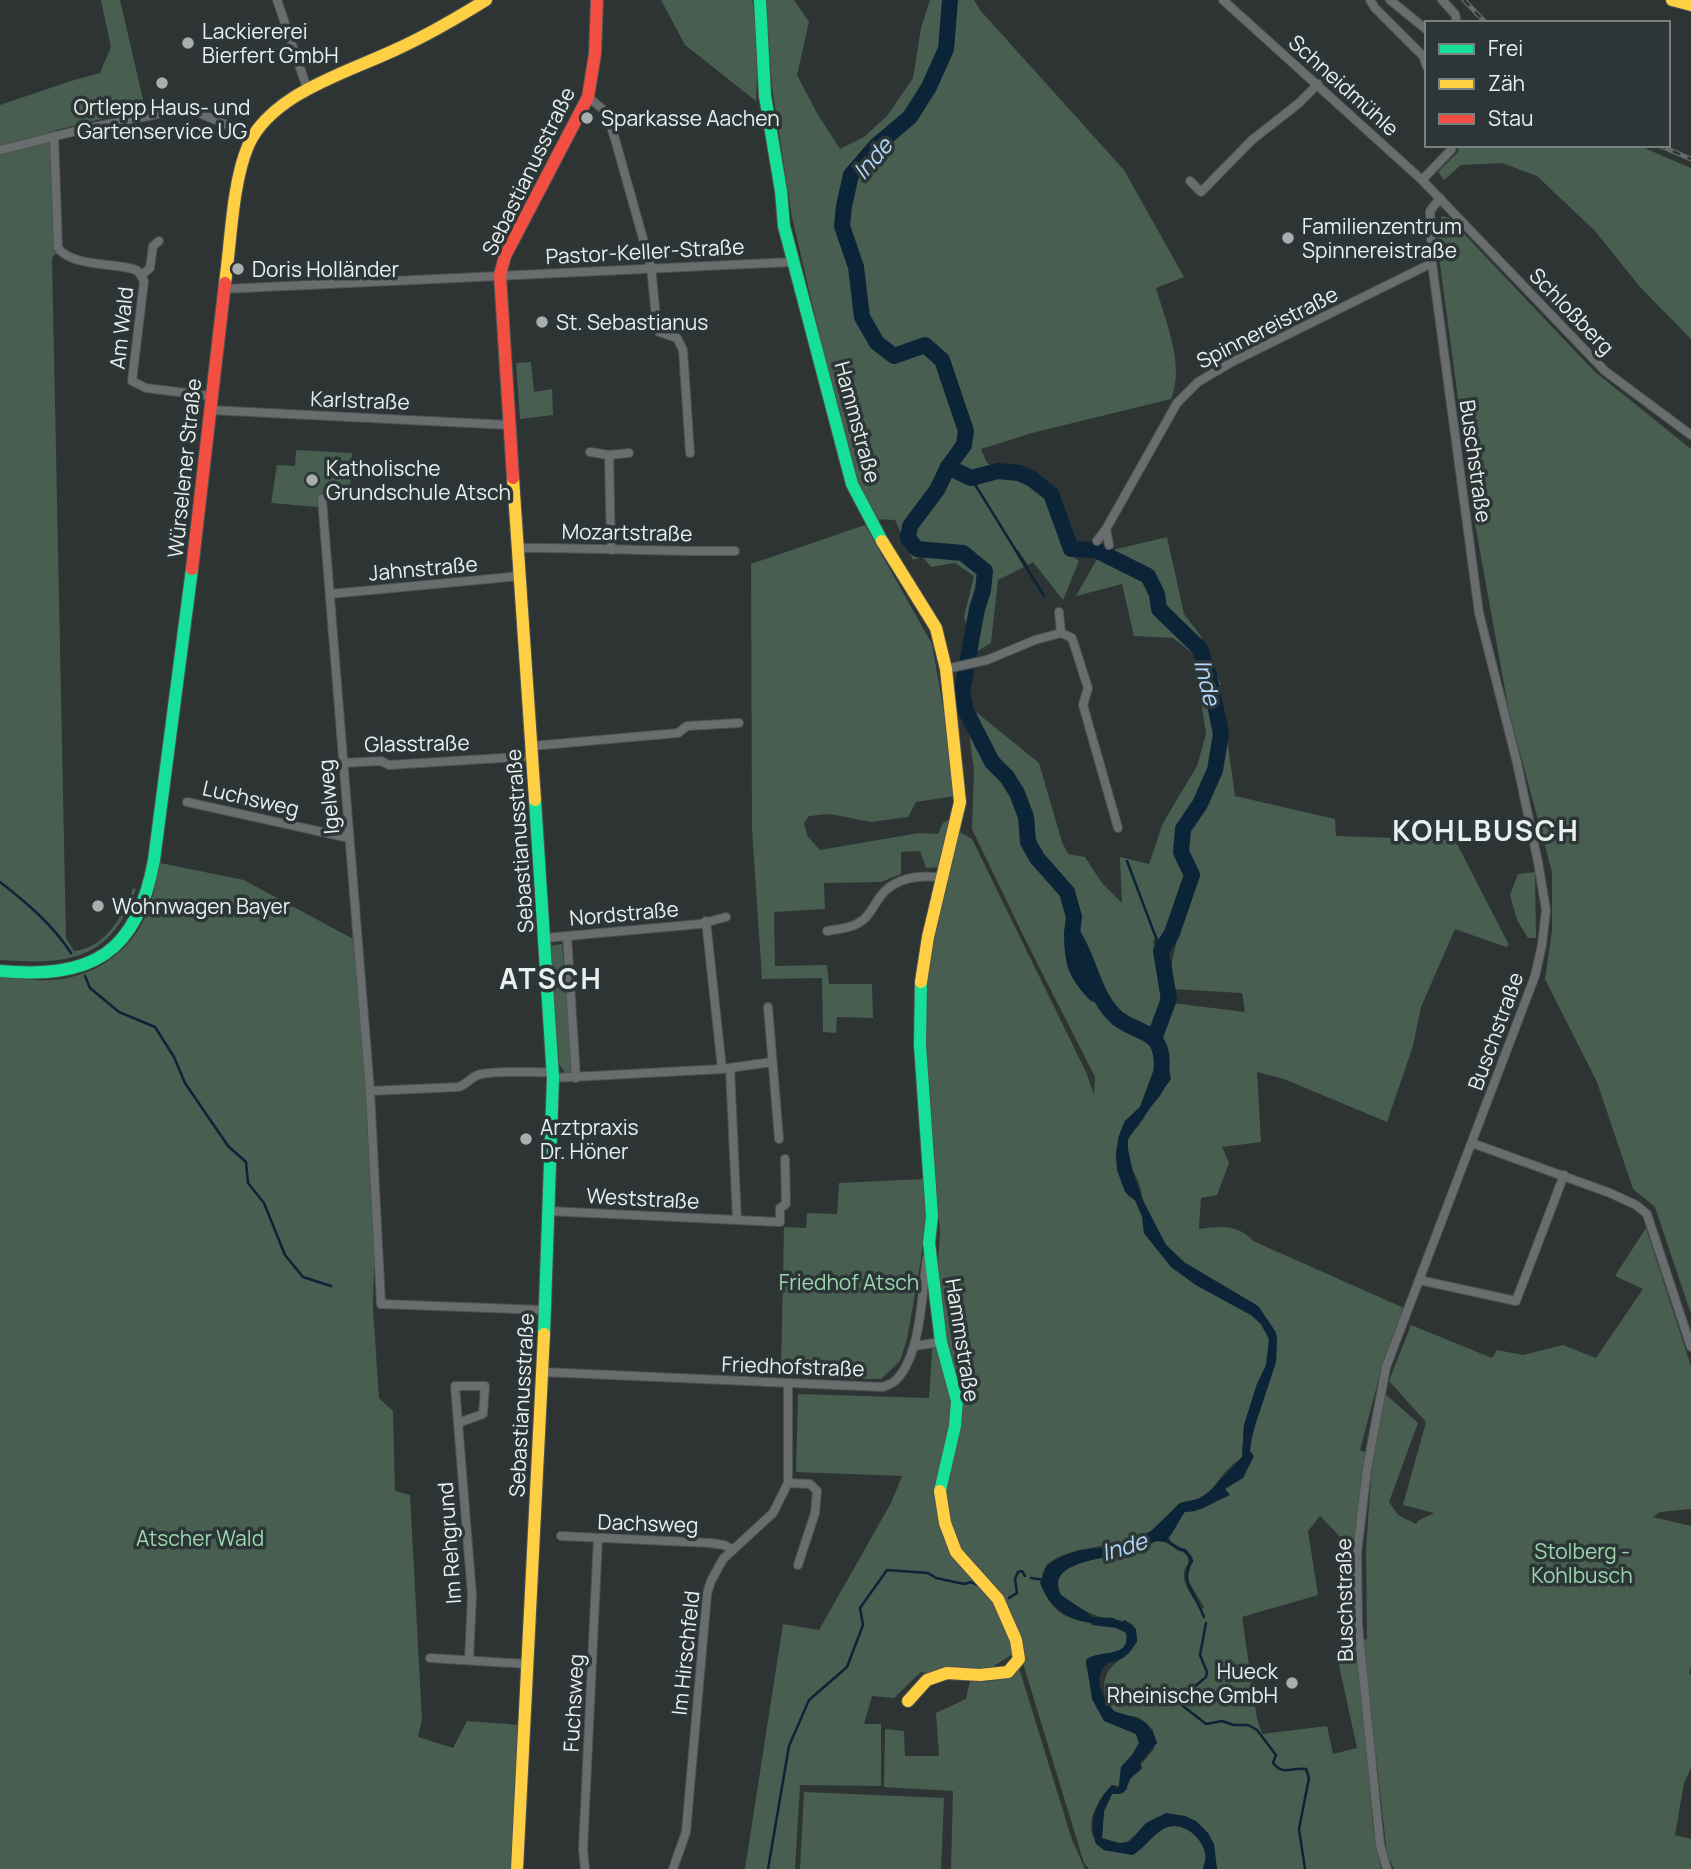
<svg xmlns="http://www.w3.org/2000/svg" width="1691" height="1869" font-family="Manrope,sans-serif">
<rect width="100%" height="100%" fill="#2e3434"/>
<g fill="#485e50">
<path d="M101,0H120L145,108L49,132L52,148L54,245L57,252L52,258L66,938L74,951C106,948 124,914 133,888L136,889C111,961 68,965 0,960V105L71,81L100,73L111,47Z"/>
<polygon points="661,0 752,0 759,27 756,101 685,45"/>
<path d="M766,0H794L809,22L797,75L818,115L840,149L864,137L887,116L913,78L921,28L930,0H974L980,10L1124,170L1184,277L1156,288C1166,323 1185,364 1171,399L1032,433L981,449L987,463L996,468L995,473L1010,475L1030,481L1049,495L1068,553L1079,561L1063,600L1033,562L1028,565L1018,550H1014L1024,567L998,580L991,643L964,659L967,626L964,617L974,576L955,563L931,567L922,556L913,560L895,520L875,519L856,484L845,445L792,217L772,87Z"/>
<polygon points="1459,145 1637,145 1691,168 1691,339 1640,287 1595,231 1537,176 1502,163 1461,165 1444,180 1438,172 1458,152"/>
<polygon points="1442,216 1449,218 1594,371 1691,449 1691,1314 1655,1207 1633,1189 1597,1082 1545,979 1552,931 1552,872 1509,712 1474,518 1435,227"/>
<polygon points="531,362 534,392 552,389 553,415 520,419 516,363"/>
<polygon points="296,450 352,453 350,490 317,497 318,507 271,503 277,465 295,466"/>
<polygon points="865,525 932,644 950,748 955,796 916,802 908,817 871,822 830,814 809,816 804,823 808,837 820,850 919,833 938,834 943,823 954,816 942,867 926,868 920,851 901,852 901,874 881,882 824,883 825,909 774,912 775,966 827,965 829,984 872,984 873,1018 837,1017 836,1033 823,1032 822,978 762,979 752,830 751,564"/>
<polygon points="1167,537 1184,614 1200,635 1221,685 1203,686 1196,656 1173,638 1134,636 1122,584 1076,596 1105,545 1113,550"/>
<path d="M1221,695L1235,796L1335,819L1336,836L1455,840L1509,945L1506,947L1455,929L1421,1007L1413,1046L1387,1122L1284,1079L1257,1072L1261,1142L1222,1147L1229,1163L1217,1195L1201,1198L1199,1229C1220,1226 1238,1224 1253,1241L1404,1308L1384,1359L1360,1450L1367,1453L1354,1551L1320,1516L1308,1531L1318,1595L1242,1617L1257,1719L1262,1734L1327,1726L1333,1754L1357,1748L1337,1656L1356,1642L1367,1639L1366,1549L1372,1465L1384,1393L1418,1423L1389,1502L1398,1515L1416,1524L1419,1520L1434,1513L1403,1505L1426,1422L1389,1381L1411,1325L1492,1358L1497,1350L1523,1355L1563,1345L1596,1358L1643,1289L1615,1276L1646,1228L1691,1366V1509L1660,1512L1653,1517L1691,1526V1666L1689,1673L1691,1674V1768L1684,1783L1675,1835L1691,1839V1869H1394L1387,1854L1376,1754L1368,1764L1373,1828L1381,1869H1217L1208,1833L1157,1817C1154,1820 1150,1821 1147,1823C1130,1837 1128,1852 1102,1838L1104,1811L1112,1794L1124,1793L1133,1774L1154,1749L1153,1730C1149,1727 1145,1721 1141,1719C1133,1714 1122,1717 1114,1711C1102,1702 1101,1680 1110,1669C1118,1659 1128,1655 1137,1642C1136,1635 1137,1626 1130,1623C1124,1620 1115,1620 1109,1619C1095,1617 1058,1601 1057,1586C1056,1559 1118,1556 1136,1551C1144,1548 1152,1540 1161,1541C1166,1542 1185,1553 1188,1556V1564C1176,1578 1192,1596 1201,1609L1204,1607L1187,1579L1193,1558C1187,1547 1173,1547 1168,1537L1185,1511C1201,1513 1212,1500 1227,1497L1225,1489L1244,1476L1248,1465L1253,1456L1250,1451L1256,1419L1276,1362L1277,1337L1275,1331L1258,1306L1184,1262L1166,1245L1142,1198C1142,1179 1122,1160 1128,1140C1131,1131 1137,1129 1141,1122C1145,1118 1145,1113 1149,1108C1152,1104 1157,1101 1160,1096C1180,1066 1156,1054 1161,1033C1164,1022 1170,1017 1172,1003L1245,1012L1242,993L1172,989V962L1178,935L1153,940L1160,994L1159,1046L1156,1064L1140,1107L1125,1121L1118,1138L1116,1159L1128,1196L1135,1200L1142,1216L1144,1233L1171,1267L1196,1285L1251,1315L1261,1324L1269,1339L1270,1348L1264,1372L1257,1384L1244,1425L1242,1457C1238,1461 1234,1463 1230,1467C1219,1477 1214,1491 1200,1498C1194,1501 1186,1501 1180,1503C1175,1506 1169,1515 1165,1519C1158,1527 1148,1533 1139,1537C1115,1547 1063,1547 1047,1565C1036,1578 1045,1598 1056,1609C1075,1627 1105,1619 1126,1633C1132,1660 1097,1649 1086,1660C1085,1669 1090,1674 1091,1683C1095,1717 1107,1722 1136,1734L1139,1743L1132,1755L1121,1767L1119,1786L1112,1785C1100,1797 1086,1820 1093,1836C1095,1841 1101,1846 1104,1850L1133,1855C1144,1848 1152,1835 1163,1829C1180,1819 1202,1836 1205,1853C1207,1860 1204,1863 1203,1869H1089L1084,1863L1019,1650L972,1680C992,1683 1003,1682 1019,1668L1072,1840L1085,1869H951L953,1791L884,1787L885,1729L904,1731L905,1756H939L936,1713L966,1699L970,1681L921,1672L894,1698L872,1696L864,1724H881V1786L800,1785L795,1869H745L783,1624L819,1630L891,1503L902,1476L796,1472L798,1394L929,1398L940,1232L922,1031L926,973L958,831L972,839L1086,1072L1094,1094L1095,1077L1023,935L972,829L974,770L965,703L1039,763L1062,842L1068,854L1085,857L1102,883L1122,903L1120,857L1149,864L1163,823L1197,766L1206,734L1201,701Z"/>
<path d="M160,863L244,880L355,940L375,1218L373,1309L379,1398L393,1411L395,1491L410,1495L422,1719L418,1737L453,1748L467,1721L518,1725L511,1869H0V976C16,978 33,981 48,980C93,979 132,952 148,910C154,896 157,879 160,863Z"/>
<polygon points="1535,872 1536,938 1528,938 1517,920 1510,895 1518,874"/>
<polygon points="562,944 573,1071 566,1074 559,1064 550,946"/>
<polygon points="925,1179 925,1216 921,1260 907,1339 900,1361 881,1379 846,1379 846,1372 781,1370 784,1227 806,1228 807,1213 837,1214 839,1183"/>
<polygon points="804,1792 944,1798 941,1869 800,1869"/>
</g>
<path fill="#0b2437" d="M1167,1059L1171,1079L1128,1139V1149L1133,1173L1144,1203L1166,1245L1185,1263L1258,1306L1275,1331L1277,1337L1276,1362L1251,1438L1250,1451L1254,1456L1243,1478L1225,1489L1230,1495C1216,1500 1200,1513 1185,1512C1180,1518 1170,1540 1164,1542C1162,1542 1160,1541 1158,1541C1151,1542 1145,1548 1138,1550C1131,1552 1124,1554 1117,1555C1098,1560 1045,1563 1061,1595L1088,1613L1091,1617L1113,1618L1122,1622L1125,1620L1136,1629L1137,1641C1132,1650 1127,1657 1117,1661C1110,1663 1111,1660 1106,1665C1091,1679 1104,1699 1114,1711C1136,1719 1150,1717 1157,1743L1140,1763L1142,1768C1136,1776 1127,1776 1127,1789L1120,1794H1112L1104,1811L1102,1838L1119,1843L1130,1842L1146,1823L1166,1813L1185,1816L1196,1821L1208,1833L1214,1844L1217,1869H1203C1204,1863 1207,1860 1205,1853C1202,1836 1180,1819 1163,1829C1153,1835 1144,1848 1133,1855L1104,1850L1096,1844C1088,1822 1096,1801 1112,1785L1116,1788L1119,1786L1121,1767L1132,1755L1139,1743L1136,1734L1104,1721L1092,1699L1086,1660C1097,1649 1132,1659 1126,1633L1117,1628L1092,1625L1091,1623C1066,1619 1050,1608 1040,1583L1047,1565L1063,1556L1080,1550L1109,1547L1139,1537L1151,1531L1180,1503L1198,1499L1209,1492L1242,1457L1244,1425L1257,1384L1266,1365L1269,1339L1261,1324L1251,1315L1196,1285L1171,1267L1144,1233L1142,1216L1135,1200L1125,1192L1117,1170L1116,1152L1120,1133L1125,1121L1140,1107L1156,1064Z"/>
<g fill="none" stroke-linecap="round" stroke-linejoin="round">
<g stroke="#0b2437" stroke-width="2.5">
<polyline points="971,478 1044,596"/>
<polyline points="1127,861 1161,951"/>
<path d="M0,882C27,903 52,924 71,953"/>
<polyline points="85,976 90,988 119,1012 155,1027 174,1057 185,1083 228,1146 246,1162 248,1183 264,1203 285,1255 303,1277 331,1286"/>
<path d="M1164,1538L1178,1549L1185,1550L1192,1561C1178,1580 1197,1597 1204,1617"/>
<polyline points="1031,1578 1045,1580"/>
<polyline points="1009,1598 1017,1593 1015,1579 1018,1572 1022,1571 1025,1576"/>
<path d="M1206,1623L1200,1655L1207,1672L1206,1677L1188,1692L1183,1706L1206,1724L1222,1721L1234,1725H1248L1257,1730L1276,1755L1273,1763C1283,1776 1292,1767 1306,1769L1309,1778L1299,1829L1305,1869"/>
<polyline points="768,1869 789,1746 809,1700 847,1667 863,1625 860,1608 887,1570 928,1573 936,1578 964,1584 971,1582 979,1586"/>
</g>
<g stroke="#0b2437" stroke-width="16">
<path d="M950,0L946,49L929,87L910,117L877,145L851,175L844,206L842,226L856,267L862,317L877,343L894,356L925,345L942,360L966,431L964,445L948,467L937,490L910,526L908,538L917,549L963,553L985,571L983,590L977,609L962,691L966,711L992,762L1007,777L1017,793L1026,817L1028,842L1037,858L1067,892L1074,917L1072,933C1090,960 1092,993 1115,1016C1126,1028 1154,1031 1159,1047C1163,1057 1162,1070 1160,1080"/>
<polyline points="948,467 971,478 998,471 1019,473 1032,479 1051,494 1071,549 1096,550 1148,576 1157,594 1159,609 1200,649 1209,675 1221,734 1215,770 1200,804 1183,829 1181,852 1192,875 1172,933 1161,951 1169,999 1154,1039"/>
<path d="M1072,933C1072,962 1075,973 1095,994"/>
</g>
<g stroke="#4d5252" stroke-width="10">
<g id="street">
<polyline points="277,0 308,91"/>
<polyline points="1223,0 1422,180 1605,371 1691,435"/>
<polyline points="1370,0 1375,8 1423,56 1427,67"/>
<polyline points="1390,0 1427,30"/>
<polyline points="1442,0 1455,14 1457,23"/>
<polyline points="588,97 606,112 615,139 651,267 657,327 659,332 677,338 683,350 690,453"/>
<path d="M54,136L58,248C71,266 112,263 133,269L138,271L144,281L132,381L146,388L211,396"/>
<polyline points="0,150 84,129 187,108 251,135"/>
<polyline points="1422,180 1451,150 1452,145"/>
<polyline points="1190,181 1201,192 1252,140 1299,103 1318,84"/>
<polyline points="142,275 150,268 153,246 159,241"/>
<polyline points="224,289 792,262"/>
<polyline points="210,410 509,425"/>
<polyline points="590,452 609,455 611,550"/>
<polyline points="609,455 629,453"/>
<polyline points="322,499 370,1091"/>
<polyline points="1097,541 1106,529"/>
<polyline points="1109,545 1106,529 1177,403 1198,382 1232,362 1432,263"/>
<path d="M518,548C590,547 662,552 735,551"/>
<polyline points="330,594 520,576"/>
<polyline points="1059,612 1061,633"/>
<polyline points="946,669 987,660 1035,640 1061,633 1072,638 1088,688 1083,705 1118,828"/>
<polyline points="532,746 678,733 687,726 739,723"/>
<polyline points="343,763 381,761 389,765 533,756"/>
<polyline points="187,802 349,838"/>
<polyline points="706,921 722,1069"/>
<path d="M827,931C840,929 853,928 863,920C870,914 874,906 879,898C894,877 920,874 943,878"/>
<polyline points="567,936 576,1078"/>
<polyline points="545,938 700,924 726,917"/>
<polyline points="768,1007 779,1139"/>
<polyline points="730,1068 737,1220"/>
<polyline points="553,1078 722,1069 772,1062"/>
<polyline points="1472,1143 1610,1193 1636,1205 1647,1214 1691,1347"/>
<polyline points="548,1211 780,1222 780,1208 786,1204 785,1159"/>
<polyline points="1419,1280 1516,1301 1564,1175"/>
<path d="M545,1310L381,1304L370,1091L458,1087C467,1085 471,1076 481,1074C504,1070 530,1073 553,1072"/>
<polyline points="914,1346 941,1342"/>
<path d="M543,1372L883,1387C888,1385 894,1383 897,1379C921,1354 922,1292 927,1258"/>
<polyline points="458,1423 483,1414 485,1386 455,1386 472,1595 469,1660"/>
<polyline points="788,1483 810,1484 817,1491 815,1513 798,1565"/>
<polyline points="561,1536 711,1543 724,1545 732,1549"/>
<polyline points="430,1658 527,1664"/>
<polyline points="585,1869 583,1849 598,1538"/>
<polyline points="673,1869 686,1832 707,1594 711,1581 723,1559 773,1513 788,1483 788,1383"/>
<polyline points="1387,1869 1380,1845 1358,1625 1357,1553 1367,1469 1386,1367 1535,976 1542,945 1546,910 1538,862 1517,763 1479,613 1432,263 1430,211 1440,198"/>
</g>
</g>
<g stroke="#4d5252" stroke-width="14">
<g id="fast">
<polyline points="760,0 765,96 781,191 784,226 852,484 882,541"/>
<polyline points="535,800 553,1078 544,1334"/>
<path d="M0,971C92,979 137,954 154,860L192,569"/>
<polyline points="921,982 920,1045 932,1216 929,1243 941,1342 957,1401 955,1426 940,1491"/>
</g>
</g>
<g stroke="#4d5252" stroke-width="14">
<g id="slow">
<polyline points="1672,0 1691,5"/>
<path d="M225,283C231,242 232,184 248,146C271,93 349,72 397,49C428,35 457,18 486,0"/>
<polyline points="513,478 535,800"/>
<polyline points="882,541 936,628 946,669 960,802 928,937 921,982"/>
<polyline points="908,1701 927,1680 947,1673 980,1675 1008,1672 1019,1659 1016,1640 998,1599 956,1552 945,1523 940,1491"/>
<polyline points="517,1869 544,1334"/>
</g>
</g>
<g stroke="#4d5252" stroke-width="14">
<g id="jam">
<polyline points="513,478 500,275 505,256 588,97 595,54 597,0"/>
<polyline points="192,569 225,283"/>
</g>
</g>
<use href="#street" stroke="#6a6d6d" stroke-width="8"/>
<use href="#fast" stroke="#16e098" stroke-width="12"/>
<use href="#slow" stroke="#ffcf43" stroke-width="12"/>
<use href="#jam" stroke="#f24e42" stroke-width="12"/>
<g stroke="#646969" stroke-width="5">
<g id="rail">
<polyline points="1464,0 1486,23"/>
<polyline points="1658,145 1691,159"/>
</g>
</g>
<use href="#rail" stroke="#2c3636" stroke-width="2.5" stroke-dasharray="8" stroke-linecap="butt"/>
</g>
<g fill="#a8aeae" stroke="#2c3636" stroke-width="2.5">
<circle cx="188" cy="43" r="7"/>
<circle cx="162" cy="83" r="7"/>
<circle cx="587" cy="118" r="7"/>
<circle cx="1288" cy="238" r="7"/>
<circle cx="238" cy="269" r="7"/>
<circle cx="542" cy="322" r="7"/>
<circle cx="312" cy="480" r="7"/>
<circle cx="98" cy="906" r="7"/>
<circle cx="526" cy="1139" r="7"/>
<circle cx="1292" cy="1683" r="7"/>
</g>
<g text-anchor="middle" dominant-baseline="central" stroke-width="7" stroke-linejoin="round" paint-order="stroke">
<g font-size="21" fill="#e9efef" stroke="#2c3636" text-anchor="start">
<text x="202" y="31">Lackiererei<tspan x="202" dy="24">Bierfert GmbH</tspan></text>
<text x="162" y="107" text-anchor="middle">Ortlepp Haus- und<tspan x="162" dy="24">Gartenservice UG</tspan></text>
<text x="601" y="118">Sparkasse Aachen</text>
<text x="1302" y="226">Familienzentrum<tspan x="1302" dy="24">Spinnereistraße</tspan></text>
<text x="252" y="269">Doris Holländer</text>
<text x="556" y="322">St. Sebastianus</text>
<text x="326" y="468">Katholische<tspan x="326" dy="24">Grundschule Atsch</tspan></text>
<text x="112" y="906">Wohnwagen Bayer</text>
<text x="540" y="1127">Arztpraxis<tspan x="540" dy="24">Dr. Höner</tspan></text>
<text x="1278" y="1671" text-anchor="end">Hueck<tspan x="1278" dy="24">Rheinische GmbH</tspan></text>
</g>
<g font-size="21" fill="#e9efef" stroke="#2c3636">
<text transform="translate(1344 85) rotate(42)">Schneidmühle</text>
<text transform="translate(528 171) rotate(-64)">Sebastianusstraße</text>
<text transform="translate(645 251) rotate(-3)">Pastor-Keller-Straße</text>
<text transform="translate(1572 311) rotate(46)">Schloßberg</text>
<text transform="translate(1267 327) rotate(-27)">Spinnereistraße</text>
<text transform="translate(121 328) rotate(-84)">Am Wald</text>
<text transform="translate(360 400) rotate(2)">Karlstraße</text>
<text transform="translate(858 422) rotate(75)">Hammstraße</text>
<text transform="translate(1476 461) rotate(82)">Buschstraße</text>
<text transform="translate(184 468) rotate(-84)">Würselener Straße</text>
<text transform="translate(627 532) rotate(1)">Mozartstraße</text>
<text transform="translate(423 568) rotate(-5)">Jahnstraße</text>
<text transform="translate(417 743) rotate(-1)">Glasstraße</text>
<text transform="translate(328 797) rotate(-95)">Igelweg</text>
<text transform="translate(251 798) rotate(13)">Luchsweg</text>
<text transform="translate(519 841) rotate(-94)">Sebastianusstraße</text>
<text transform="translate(624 913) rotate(-5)">Nordstraße</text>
<text transform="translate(1495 1031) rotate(-70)">Buschstraße</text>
<text transform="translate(643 1198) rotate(3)">Weststraße</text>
<text transform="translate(963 1340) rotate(81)">Hammstraße</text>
<text transform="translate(793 1366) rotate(2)">Friedhofstraße</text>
<text transform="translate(521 1405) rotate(-87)">Sebastianusstraße</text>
<text transform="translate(648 1523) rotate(2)">Dachsweg</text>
<text transform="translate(449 1543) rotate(-94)">Im Rehgrund</text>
<text transform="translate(1344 1600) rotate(-91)">Buschstraße</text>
<text transform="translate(685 1653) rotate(-84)">Im Hirschfeld</text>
<text transform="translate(573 1703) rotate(-87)">Fuchsweg</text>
</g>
<g font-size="21" fill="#9bd6af" stroke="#2c3636">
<text x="849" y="1282">Friedhof Atsch</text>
<text x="200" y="1538">Atscher Wald</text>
<text x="1582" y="1551">Stolberg -<tspan x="1582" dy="24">Kohlbusch</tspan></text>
</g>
<g font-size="23" font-style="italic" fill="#b1d8fc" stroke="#2c3636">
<text transform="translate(872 158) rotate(-49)">Inde</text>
<text transform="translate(1208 682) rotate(76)">Inde</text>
<text transform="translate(1124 1546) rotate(-17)">Inde</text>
</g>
<g font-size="28" font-weight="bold" letter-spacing="2" fill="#e9efef" stroke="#2c3636">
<text x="1486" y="830">KOHLBUSCH</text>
<text x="551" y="978">ATSCH</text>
</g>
</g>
<rect x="1425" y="21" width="245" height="126" fill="#2c3636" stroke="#788080" stroke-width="2"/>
<rect x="1439" y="44" width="35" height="10" fill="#16e098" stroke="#788080" stroke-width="2"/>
<text x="1488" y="56" font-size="21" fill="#e9efef">Frei</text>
<rect x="1439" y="79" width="35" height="10" fill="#ffcf43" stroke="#788080" stroke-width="2"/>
<text x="1488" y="91" font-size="21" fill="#e9efef">Zäh</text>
<rect x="1439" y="114" width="35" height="10" fill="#f24e42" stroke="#788080" stroke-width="2"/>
<text x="1488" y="126" font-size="21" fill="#e9efef">Stau</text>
</svg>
